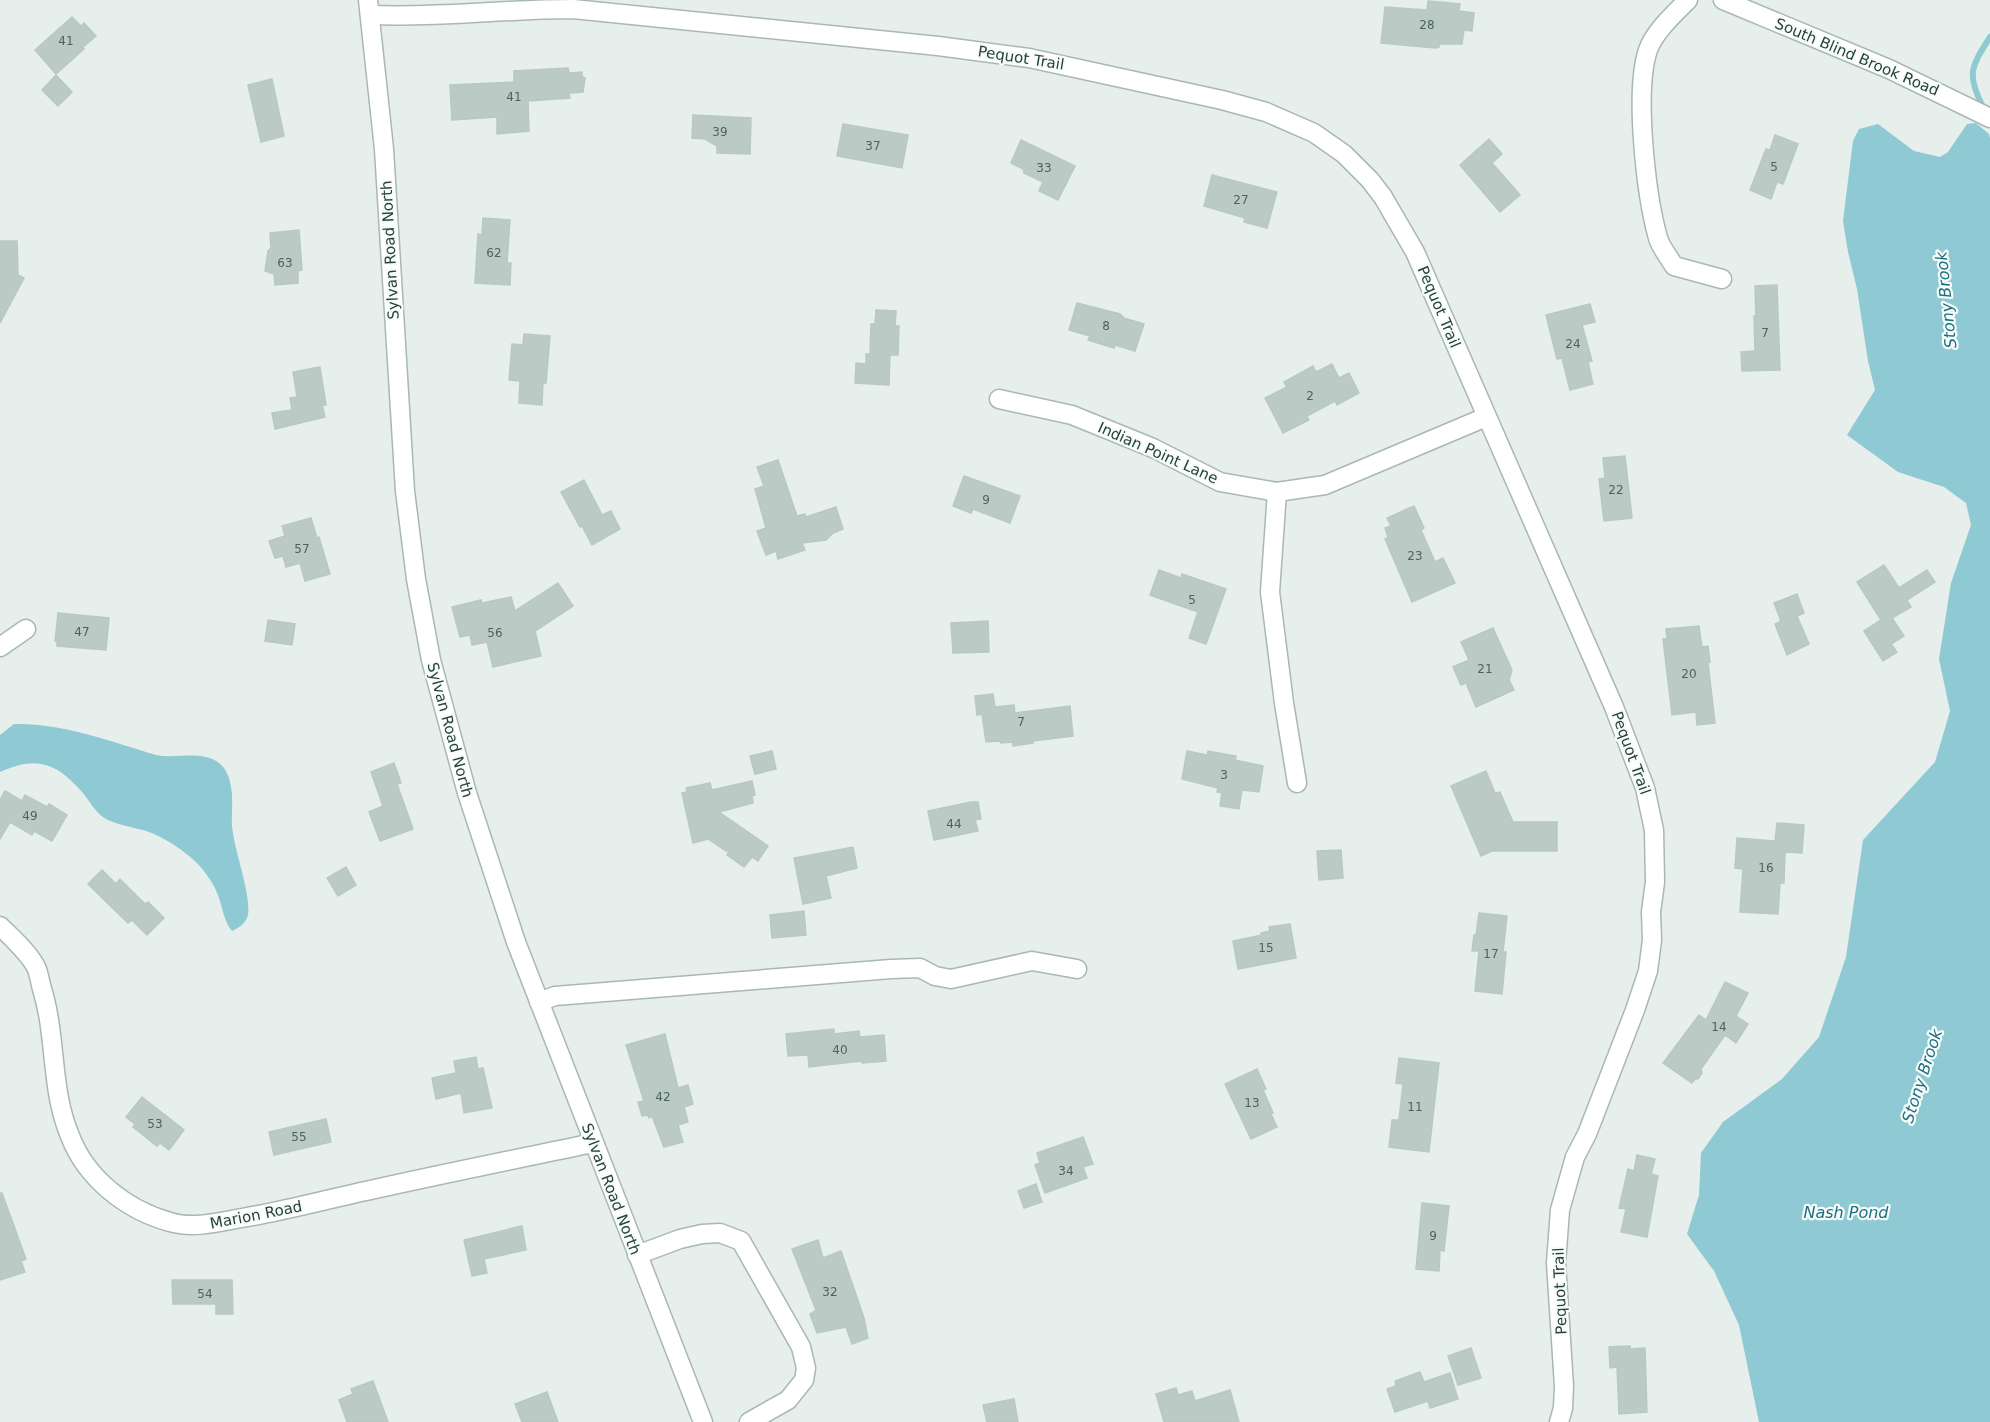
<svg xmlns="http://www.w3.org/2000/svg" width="1990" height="1422" font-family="'DejaVu Sans',sans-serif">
<rect width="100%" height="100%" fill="#e6efeb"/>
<g fill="#8ec9d4">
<polygon points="1976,123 1989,134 1990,139 1990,1422 1759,1422 1739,1325 1714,1271 1687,1234 1699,1195 1701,1153 1723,1122 1782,1079 1819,1037 1846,957 1863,840 1935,762 1950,711 1939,659 1951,583 1971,525 1966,503 1944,487 1898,472 1847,435 1875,390 1868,361 1857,289 1848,252 1843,221 1853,141 1859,129 1878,124 1914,151 1940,157 1948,152 1967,124"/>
<path d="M14,724C63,723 109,741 156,755C176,759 202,750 219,763C226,768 230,779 231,787C234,802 230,818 233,833C236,855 251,895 248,915C246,923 239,928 232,931C224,921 223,910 219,898C215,885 206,873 197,863C182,849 163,836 143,830C131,827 119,825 108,820C97,815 90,802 83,793C57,763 37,755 0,772V735Z"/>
</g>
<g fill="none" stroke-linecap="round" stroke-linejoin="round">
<path stroke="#8ec9d4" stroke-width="6" d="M1982,105C1966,73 1972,66 1990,37"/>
</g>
<g fill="#bbcac4" stroke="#b8c9c2" stroke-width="1.5">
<polygon points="1428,1 1460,4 1459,11 1474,13 1472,31 1464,30 1462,44 1440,44 1439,47 1436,48 1381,43 1385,7 1427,10"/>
<polygon points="72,17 81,26 84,23 96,36 82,48 84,49 56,74 35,50"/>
<polygon points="568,68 569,73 582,72 582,76 585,78 583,92 569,93 570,98 528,101 529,131 497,134 497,117 452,120 450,85 514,82 514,71"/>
<polygon points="56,75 72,92 58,106 42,90"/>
<polygon points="272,79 284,136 261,142 248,85"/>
<polygon points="693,115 751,118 750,154 717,153 717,146 705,139 692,138"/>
<polygon points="843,124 908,135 902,168 837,156"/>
<polygon points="1775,135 1798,144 1783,184 1777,182 1771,199 1750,190 1766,149 1770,150"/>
<polygon points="1489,139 1502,154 1492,163 1520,195 1500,212 1460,165"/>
<polygon points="1021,140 1075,166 1058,200 1039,191 1043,182 1024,173 1023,169 1011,163"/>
<polygon points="1212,175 1277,192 1267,228 1244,222 1245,218 1204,206"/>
<polygon points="483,218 510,220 507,263 511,263 510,285 475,283 478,234 482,235"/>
<polygon points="299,230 302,270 298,271 298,283 275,285 274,274 265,271 268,251 271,248 270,233"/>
<polygon points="0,241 17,241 18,275 24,278 0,323"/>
<polygon points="1777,285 1780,370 1742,371 1741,352 1755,351 1754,316 1756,316 1755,286"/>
<polygon points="1077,303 1120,314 1124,318 1144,324 1135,351 1115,345 1114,348 1088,340 1090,336 1069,330"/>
<polygon points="1590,304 1595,322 1582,325 1592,361 1588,362 1593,384 1570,390 1562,358 1557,359 1546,315"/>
<polygon points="876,310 896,311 895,326 899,326 898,355 890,355 889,385 855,383 856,363 866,364 866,354 870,354 871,324 875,324"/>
<polygon points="524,334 550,336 546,383 543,383 542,405 519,403 520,381 509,380 512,344 523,345"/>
<polygon points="1332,364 1339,378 1349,373 1359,393 1337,405 1335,401 1307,416 1309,420 1283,433 1265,398 1287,387 1284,382 1313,366 1316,372"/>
<polygon points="320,367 326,405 322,405 325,417 275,429 272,413 292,410 290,398 297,397 293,372"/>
<polygon points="1625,456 1632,518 1604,521 1599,479 1605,478 1603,458"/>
<polygon points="778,460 797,516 805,514 806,517 836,507 843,529 833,533 826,540 802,543 805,550 778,559 776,551 766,555 757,531 766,528 755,489 764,486 757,467"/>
<polygon points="964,476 1020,496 1010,523 973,509 971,513 953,506"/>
<polygon points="584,480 602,515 611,511 620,529 592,545 582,526 580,527 561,492"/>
<polygon points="1414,506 1424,528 1421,530 1435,562 1443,558 1455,583 1412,602 1385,539 1388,537 1385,528 1391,526 1387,518"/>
<polygon points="311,518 317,538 319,537 330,574 305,581 300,563 286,567 283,556 275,558 269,541 285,536 282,526"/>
<polygon points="1884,565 1899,588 1927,570 1935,582 1907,600 1911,607 1892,618 1904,636 1891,644 1897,652 1883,661 1864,631 1881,620 1857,582"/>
<polygon points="1159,570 1181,578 1182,574 1226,589 1206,644 1189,638 1198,612 1150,595"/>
<polygon points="558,583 573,606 535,631 541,656 493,667 487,642 472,645 470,635 460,637 452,607 481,600 482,603 511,597 515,611"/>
<polygon points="1797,594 1804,613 1797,616 1809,644 1787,655 1775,624 1781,621 1774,603"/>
<polygon points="58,613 109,618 106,650 57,646 57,641 55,641"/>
<polygon points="268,620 295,624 292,645 265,641"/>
<polygon points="988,621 989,652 953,653 951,623"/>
<polygon points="1699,626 1702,647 1708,646 1710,662 1708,663 1715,723 1697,725 1696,712 1672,715 1663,639 1667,639 1666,629"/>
<polygon points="1493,628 1512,670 1509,680 1514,690 1476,707 1466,683 1461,685 1453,667 1469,660 1461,642"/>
<polygon points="993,694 995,707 1014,705 1015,713 1070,706 1073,736 1033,741 1033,743 1013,746 1013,742 1001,743 1000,741 986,742 982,714 977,715 975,696"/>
<polygon points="772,751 776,769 755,774 750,756"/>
<polygon points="1187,751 1207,755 1208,751 1236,756 1235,760 1263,766 1259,792 1242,790 1239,809 1220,806 1222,793 1217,792 1218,788 1182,779"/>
<polygon points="394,763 401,783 397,784 413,829 380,841 369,812 383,806 371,772"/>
<polygon points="1486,771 1495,793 1500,792 1513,822 1557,822 1557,851 1492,851 1481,856 1451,786"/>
<polygon points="752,781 755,795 752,796 753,803 719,812 768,846 758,861 752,857 744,867 727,855 729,853 708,839 693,843 682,793 687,792 686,788 710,783 712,790"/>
<polygon points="5,791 22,801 25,795 47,807 49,804 67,815 52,841 34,831 32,835 10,822 0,839 0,800"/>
<polygon points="971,802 978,802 981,819 975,820 978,831 934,840 928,811"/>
<polygon points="1777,823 1804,825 1802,853 1785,852 1784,883 1780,883 1778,914 1740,912 1743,869 1735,868 1737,838 1775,841"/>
<polygon points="853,847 857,868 826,876 831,898 803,904 794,858"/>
<polygon points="1341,850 1343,878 1319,880 1317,851"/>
<polygon points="346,867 356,885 338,896 327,878"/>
<polygon points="102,870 116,884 120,879 145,904 148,902 164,918 147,935 132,920 128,923 88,884"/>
<polygon points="804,911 806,935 772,938 770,915"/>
<polygon points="1479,913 1507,916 1503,952 1506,952 1502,994 1475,991 1479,951 1472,951 1474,935 1476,935"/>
<polygon points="1290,924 1296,958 1238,969 1233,941 1262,935 1261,933 1270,931 1269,927"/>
<polygon points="1725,982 1748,993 1736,1016 1748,1024 1736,1043 1725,1035 1701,1069 1702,1073 1698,1079 1695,1079 1692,1083 1663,1063 1699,1015 1706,1020"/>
<polygon points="834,1029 834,1034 859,1031 860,1037 884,1035 886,1061 862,1063 862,1061 809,1067 808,1055 788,1056 786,1034"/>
<polygon points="665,1034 678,1088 688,1085 693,1104 684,1107 688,1122 678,1125 683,1142 664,1147 652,1116 649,1118 648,1115 642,1116 638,1102 644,1101 626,1045"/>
<polygon points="476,1057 478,1069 483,1068 492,1108 464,1113 461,1093 436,1099 432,1078 456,1073 454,1061"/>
<polygon points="1399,1058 1439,1063 1429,1152 1389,1147 1392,1120 1399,1120 1403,1084 1396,1083"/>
<polygon points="1257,1069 1266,1089 1263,1090 1273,1113 1271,1114 1277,1127 1251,1139 1225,1084"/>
<polygon points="142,1097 184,1130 169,1150 160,1143 157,1146 133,1127 135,1124 126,1117"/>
<polygon points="326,1119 331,1142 274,1155 269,1132"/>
<polygon points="1083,1137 1093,1164 1083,1167 1087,1178 1045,1193 1035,1165 1040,1163 1037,1153"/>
<polygon points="1637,1155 1655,1159 1651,1174 1658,1176 1647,1237 1621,1232 1626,1209 1619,1208 1628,1169 1634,1171"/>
<polygon points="1036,1184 1042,1202 1024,1208 1018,1191"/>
<polygon points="0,1193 2,1193 26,1259 21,1261 25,1272 0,1280"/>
<polygon points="1422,1203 1449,1206 1444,1251 1440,1250 1439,1271 1416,1269"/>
<polygon points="522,1226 526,1250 484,1259 487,1273 472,1276 464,1240"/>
<polygon points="818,1240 823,1258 841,1251 864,1318 868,1338 852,1344 846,1327 817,1333 810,1314 816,1310 792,1249"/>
<polygon points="172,1280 232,1280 233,1314 216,1314 216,1304 173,1304"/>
<polygon points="1630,1346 1630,1349 1645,1348 1647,1412 1619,1414 1617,1367 1610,1368 1609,1347"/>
<polygon points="1471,1348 1481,1378 1458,1385 1448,1356"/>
<polygon points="1420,1372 1424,1382 1450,1373 1458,1399 1430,1408 1428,1401 1395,1412 1387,1389 1396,1386 1395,1381"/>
<polygon points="373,1381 388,1422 347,1422 339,1400 353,1394 351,1389"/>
<polygon points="1176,1388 1178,1395 1192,1391 1195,1401 1230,1390 1239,1422 1164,1422 1156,1394"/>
<polygon points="547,1392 558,1422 522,1422 515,1404"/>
<polygon points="1014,1399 1018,1422 987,1422 983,1405"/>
</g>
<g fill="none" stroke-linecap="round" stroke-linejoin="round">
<g stroke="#a8b8b2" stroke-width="21">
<g id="minor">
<polyline points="368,0 384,149 405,491 416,579 431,660 467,793 516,942 703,1422"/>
<path d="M1688,0C1675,13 1654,32 1648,50C1634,91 1646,195 1658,238C1661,248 1669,257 1674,266L1722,279"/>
<polyline points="1723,0 1889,69 1990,118"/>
<path d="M370,15C438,18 505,9 573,9L938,46L1029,58L1222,100L1266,112L1314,133L1344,154L1370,180L1383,197L1415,252L1614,707L1645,788L1654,830L1655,882L1651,912L1652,940L1648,971L1635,1010L1587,1134L1575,1157L1560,1210L1556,1263L1564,1386L1563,1408L1559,1422"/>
<polyline points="999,399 1072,415 1153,448 1220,482 1277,492 1325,485 1486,417"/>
<polyline points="1277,492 1270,592 1284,703 1297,783"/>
<polyline points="0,647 26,629"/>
<path d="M0,926C12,938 28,952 36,967C39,973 40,982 42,989C57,1037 50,1089 70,1136C86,1178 126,1210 170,1222C193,1229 219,1222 242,1218C283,1211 324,1200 366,1191C441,1174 517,1159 593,1143"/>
<polyline points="539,1002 555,996 891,969 920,968 935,976 951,979 1032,961 1077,969"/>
<polyline points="637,1255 680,1239 702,1234 720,1233 741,1241 801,1347 806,1368 804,1380 788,1400 749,1422"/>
</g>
</g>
<use href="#minor" stroke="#fff" stroke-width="18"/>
</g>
<g text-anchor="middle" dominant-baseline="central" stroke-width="4.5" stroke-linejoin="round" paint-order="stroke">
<g font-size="12" fill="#4a645c">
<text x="1427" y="25">28</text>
<text x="66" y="41">41</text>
<text x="514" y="97">41</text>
<text x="720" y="132">39</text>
<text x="873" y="146">37</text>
<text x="1774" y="167">5</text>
<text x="1044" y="168">33</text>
<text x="1241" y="200">27</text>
<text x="494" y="253">62</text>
<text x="285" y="263">63</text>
<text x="1106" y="326">8</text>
<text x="1765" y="333">7</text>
<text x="1573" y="344">24</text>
<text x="1310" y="396">2</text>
<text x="1616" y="490">22</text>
<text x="986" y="500">9</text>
<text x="302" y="549">57</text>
<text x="1415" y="556">23</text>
<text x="1192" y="600">5</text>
<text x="82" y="632">47</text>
<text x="495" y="633">56</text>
<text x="1485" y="669">21</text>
<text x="1689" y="674">20</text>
<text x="1021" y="722">7</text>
<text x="1224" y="775">3</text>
<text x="30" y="816">49</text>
<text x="954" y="824">44</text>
<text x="1766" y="868">16</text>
<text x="1266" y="948">15</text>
<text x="1491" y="954">17</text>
<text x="1719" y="1027">14</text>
<text x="840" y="1050">40</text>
<text x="663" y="1097">42</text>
<text x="1252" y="1103">13</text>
<text x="1415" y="1107">11</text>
<text x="155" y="1124">53</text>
<text x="299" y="1137">55</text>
<text x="1066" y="1171">34</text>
<text x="1433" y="1236">9</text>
<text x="830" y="1292">32</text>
<text x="205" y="1294">54</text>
</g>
<g font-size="15" fill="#24423a" stroke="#f7fbf9">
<text transform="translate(1857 57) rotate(23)">South Blind Brook Road</text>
<text transform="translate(1021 58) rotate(9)">Pequot Trail</text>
<text transform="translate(390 250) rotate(-93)">Sylvan Road North</text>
<text transform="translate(1439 307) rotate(67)">Pequot Trail</text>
<text transform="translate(1158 453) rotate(24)">Indian Point Lane</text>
<text transform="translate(450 730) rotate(75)">Sylvan Road North</text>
<text transform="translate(1631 753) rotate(70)">Pequot Trail</text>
<text transform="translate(611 1189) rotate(69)">Sylvan Road North</text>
<text transform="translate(256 1215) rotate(-11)">Marion Road</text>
<text transform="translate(1560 1291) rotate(-92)">Pequot Trail</text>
</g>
<g font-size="16" font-style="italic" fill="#1c6f80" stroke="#f7fbf9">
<text transform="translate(1946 300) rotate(-96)">Stony Brook</text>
<text transform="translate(1922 1076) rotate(-72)">Stony Brook</text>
<text x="1846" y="1212">Nash Pond</text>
</g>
</g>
</svg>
